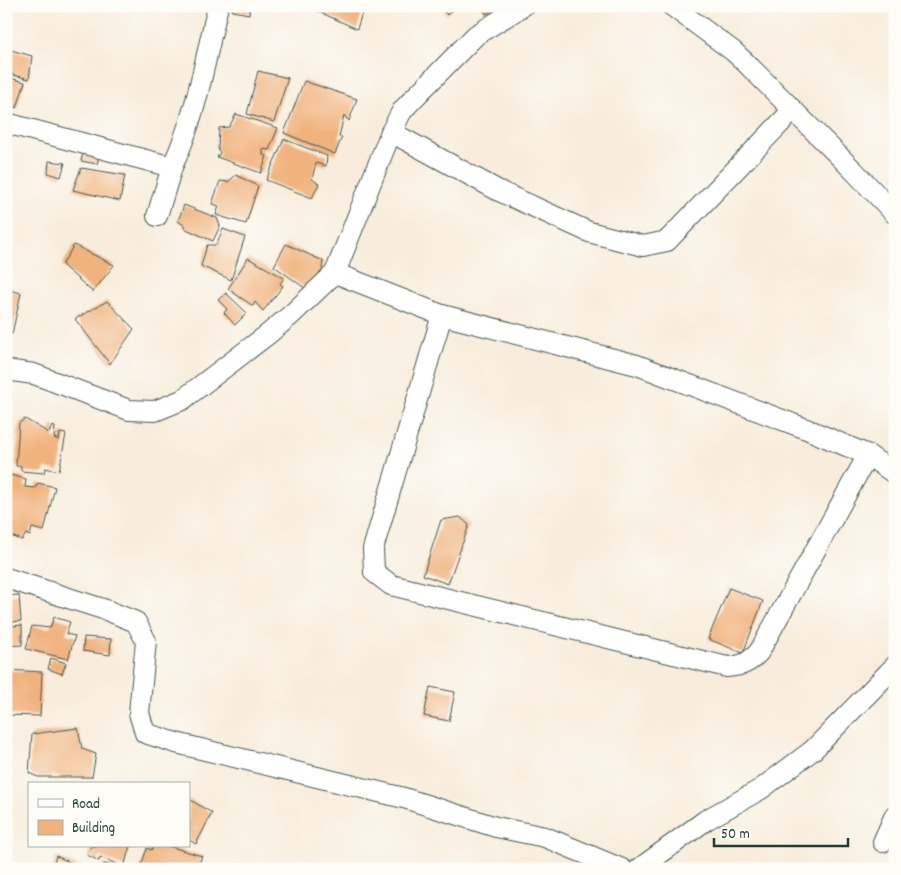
<svg xmlns="http://www.w3.org/2000/svg" width="901" height="875" font-family="Dekko,sans-serif">
<rect width="100%" height="100%" fill="#fdfcf7"/>
<filter id="ink" filterUnits="userSpaceOnUse"><feTurbulence type="fractalNoise" baseFrequency=".02" numOctaves="2"/><feDisplacementMap in="SourceGraphic" scale="10" xChannelSelector="R" yChannelSelector="G"/><feConvolveMatrix kernelMatrix="1 2 1 2 8 2 1 2 1" color-interpolation-filters="sRGB"/></filter>
<filter id="wash" filterUnits="userSpaceOnUse"><feTurbulence type="fractalNoise" baseFrequency=".0096" numOctaves="4" result="noise"/><feDisplacementMap in="SourceGraphic" scale="20" xChannelSelector="R" yChannelSelector="G"/><feGaussianBlur stdDeviation="1.12" result="paint"/><feColorMatrix in="noise" values="0 0 0 0 0 0 0 0 0 0 0 0 0 0 0 0 0 1.4 0 .05"/><feComposite in="paint" operator="in"/></filter>
<g filter="url(#wash)">
<rect width="100%" height="100%" fill="#f8eddc"/>
<g id="blocks">
<g fill="#f1b37e">
<polygon points="233,6 250,6 249,14 232,11"/>
<polygon points="316,6 364,6 357,29 315,10"/>
<polygon points="441,6 456,6 447,15"/>
<polygon points="482,6 502,6 486,14"/>
<polygon points="11,50 32,56 29,79 6,73"/>
<polygon points="258,71 288,78 274,122 247,114"/>
<polygon points="6,77 25,82 17,108 6,104"/>
<polygon points="304,81 357,99 349,121 344,115 339,137 342,137 335,154 284,133"/>
<polygon points="236,114 278,128 269,150 263,149 263,155 267,156 261,173 217,157 220,153 218,149 219,128 229,127"/>
<polygon points="284,139 327,156 326,166 316,163 312,179 319,184 312,198 266,180"/>
<polygon points="84,149 100,153 97,164 81,161"/>
<polygon points="49,161 65,163 61,177 48,173"/>
<polygon points="81,168 125,175 120,201 73,190"/>
<polygon points="236,175 258,186 246,224 216,215 219,206 212,204 220,181 228,182"/>
<polygon points="184,205 217,218 220,226 213,241 184,228 184,225 178,221"/>
<polygon points="223,229 245,237 231,280 201,266 207,245 216,245"/>
<polygon points="286,244 323,261 322,269 324,273 309,291 274,266"/>
<polygon points="74,245 114,265 93,292 62,265"/>
<polygon points="248,258 284,278 280,284 283,286 263,311 255,302 253,306 228,289"/>
<polygon points="6,289 21,293 12,334 6,332"/>
<polygon points="226,293 247,313 235,325 224,313 227,309 218,300"/>
<polygon points="107,301 134,329 110,364 75,319"/>
<polygon points="25,419 49,433 52,426 55,427 54,438 59,440 60,433 66,434 59,471 45,468 44,473 21,471 21,466 16,466 19,423"/>
<polygon points="10,475 26,479 25,487 35,488 38,483 55,487 44,531 32,528 30,536 26,534 22,540 8,535 10,528 6,526 6,488"/>
<polygon points="460,517 469,525 448,584 423,575 441,520"/>
<polygon points="729,588 763,601 743,653 708,639"/>
<polygon points="19,595 21,621 12,622 12,626 22,625 22,645 6,646 6,596"/>
<polygon points="54,617 70,622 66,634 75,636 68,659 26,649 32,626 50,628"/>
<polygon points="84,637 111,639 110,655 83,651"/>
<polygon points="51,658 66,663 62,674 48,669"/>
<polygon points="6,670 42,672 40,716 6,715"/>
<polygon points="430,687 455,692 449,721 424,716"/>
<polygon points="78,728 82,749 96,754 92,777 38,777 29,773 32,734"/>
<polygon points="189,799 212,813 196,844 189,840"/>
<polygon points="91,846 130,846 124,867 100,857 99,861 87,855"/>
<polygon points="154,846 168,846 202,856 197,869 140,869 147,848 151,850"/>
<polygon points="56,856 85,869 52,869"/>
<polygon points="104,864 121,868 121,869 102,869"/>
</g>
</g>
</g>
<g filter="url(#ink)">
<use href="#blocks" fill-opacity="0" stroke="#40574d" stroke-width="1"/>
<g fill="none" stroke-linecap="round" stroke-linejoin="round">
<g stroke="#40574d" stroke-width="22">
<g id="minor">
<polyline points="672,6 733,51 747,64 854,171 895,214"/>
<polyline points="6,123 172,167 157,216"/>
<polyline points="391,132 499,191 589,232 643,246 667,241 793,110"/>
<path d="M172,167C196,117 205,60 218,6"/>
<polyline points="335,273 442,315 637,365 809,430 868,455 895,474"/>
<path d="M442,315L373,549L374,572L391,585L727,667C742,666 749,663 759,652L868,455"/>
<polyline points="6,370 34,374 129,410 155,411 182,400 267,335 291,315 335,273 391,132 402,111 412,100 476,35 523,6"/>
<polyline points="6,578 106,610 136,622 146,641 139,713 145,733 176,743 404,798 496,827 545,837 622,869"/>
<polyline points="883,842 895,815"/>
<polyline points="639,869 706,820 761,789 813,750 895,666"/>
</g>
</g>
<use href="#minor" stroke="#fff" stroke-width="20"/>
</g>
</g>
<rect width="901" height="875" fill="none" stroke="#fdfcf7" stroke-width="25"/>
<rect x="28" y="782" width="162" height="65" fill="#fdfcf7" stroke="#a4b0a9"/>
<rect x="38" y="799" width="25" height="8" fill="#ffffff" stroke="#a4b0a9"/>
<text x="72" y="808" font-size="15" fill="#1f3d34">Road</text>
<rect x="38" y="820" width="25" height="15" fill="#f1b37e" stroke="#a4b0a9"/>
<text x="72" y="832" font-size="15" fill="#1f3d34">Building</text>
<path d="M714 838v8h134v-8" fill="none" stroke="#1f3d34" stroke-width="2.5"/>
<text x="721" y="838" font-size="15" fill="#1f3d34" stroke="#fdfcf7" stroke-width="4" paint-order="stroke">50 m</text>
</svg>
